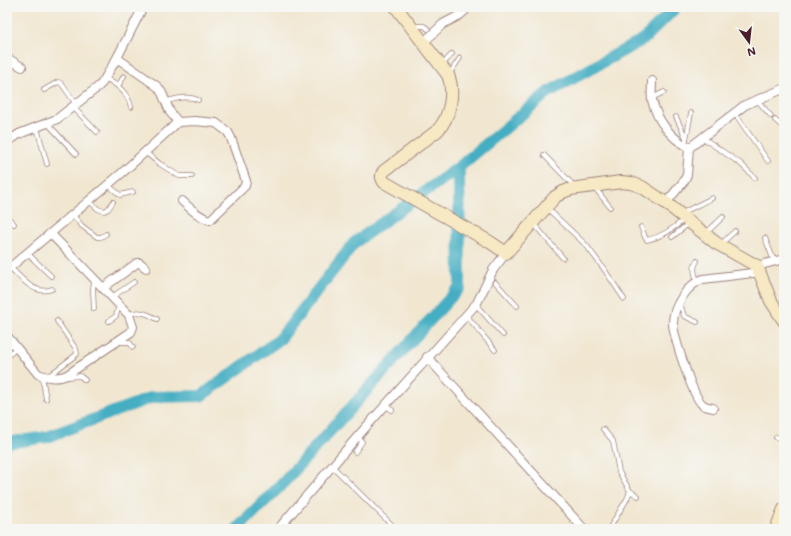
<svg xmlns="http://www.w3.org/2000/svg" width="791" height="536" font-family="Mali,sans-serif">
<rect width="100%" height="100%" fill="#f6f6f2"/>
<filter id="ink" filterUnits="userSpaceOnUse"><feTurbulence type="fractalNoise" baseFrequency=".025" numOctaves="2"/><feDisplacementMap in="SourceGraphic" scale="8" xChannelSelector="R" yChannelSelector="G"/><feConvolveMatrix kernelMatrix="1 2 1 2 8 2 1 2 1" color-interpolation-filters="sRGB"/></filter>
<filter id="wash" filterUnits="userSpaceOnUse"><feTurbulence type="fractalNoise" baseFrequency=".012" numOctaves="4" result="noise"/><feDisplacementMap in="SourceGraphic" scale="16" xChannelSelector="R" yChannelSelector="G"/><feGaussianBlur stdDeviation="0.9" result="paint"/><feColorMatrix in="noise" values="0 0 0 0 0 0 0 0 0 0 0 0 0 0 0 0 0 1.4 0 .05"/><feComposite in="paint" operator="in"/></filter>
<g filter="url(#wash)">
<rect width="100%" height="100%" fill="#f1e7d1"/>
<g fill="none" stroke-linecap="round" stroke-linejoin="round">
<g stroke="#44aec3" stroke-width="12">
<polyline points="7,443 47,437 153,397 201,396 280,339 354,243 459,167"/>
<polyline points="237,529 283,483 460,287 459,167 547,93 644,39 676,7"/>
</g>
</g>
</g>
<g filter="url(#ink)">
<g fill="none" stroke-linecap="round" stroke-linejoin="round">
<g stroke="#9e837e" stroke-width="5.5">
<g id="service">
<polyline points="413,26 424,26 428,29"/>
<polyline points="443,64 452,54"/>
<polyline points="450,73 460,58"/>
<path d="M105,78C118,85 128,93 131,107"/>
<polyline points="118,86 124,76"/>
<polyline points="44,90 58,82 61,83 76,104"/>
<polyline points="652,98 664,92"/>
<polyline points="757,100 771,116"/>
<path d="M166,101C177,99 187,95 198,100"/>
<polyline points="73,107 97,132"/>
<polyline points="676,117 686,138"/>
<polyline points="738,118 768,161"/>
<polyline points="775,120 784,128"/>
<polyline points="48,124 76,154"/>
<polyline points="37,128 47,164"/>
<polyline points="703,138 741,164 755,178"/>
<polyline points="685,145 691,113"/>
<polyline points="145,152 160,164 179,176 192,176"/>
<polyline points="544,155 575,187"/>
<polyline points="108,185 120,195 133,192"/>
<polyline points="595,188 610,207"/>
<polyline points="89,201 98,209 104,211 108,209 113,202"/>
<polyline points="547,208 586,245 604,269 624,299"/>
<polyline points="682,213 712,198"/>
<polyline points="73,215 82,226 97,237 101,237 106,234"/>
<polyline points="7,217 14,224"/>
<polyline points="534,224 563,258"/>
<path d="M641,227L645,237L647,240C662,237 672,229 684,220"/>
<polyline points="706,233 723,217"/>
<polyline points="672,237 688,224"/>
<polyline points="765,238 774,261"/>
<polyline points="721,244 735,231"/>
<polyline points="27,253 51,276"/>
<path d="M10,267C21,278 35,296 52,289"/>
<polyline points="94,280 93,289 94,309"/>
<path d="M697,281C695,274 692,268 697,261"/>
<polyline points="495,282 517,306"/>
<polyline points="112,297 134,282"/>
<polyline points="680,303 684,316 697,322"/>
<polyline points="476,305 503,335"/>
<path d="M129,315C138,309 148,314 157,319"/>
<polyline points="466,315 495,350"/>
<polyline points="109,321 116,316 119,305"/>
<polyline points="120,342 129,342 133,347"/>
<polyline points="7,357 16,348"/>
<polyline points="42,376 46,399"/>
<polyline points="47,377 72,358 77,354 76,349 57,321"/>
<polyline points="67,377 80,376 85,380"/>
<polyline points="385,405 392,410"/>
<polyline points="603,429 613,441 619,472 630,491 627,499 609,529"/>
<polyline points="776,437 782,439 784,441"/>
<polyline points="355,452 362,442 358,436"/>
<polyline points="332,466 391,524"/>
<polyline points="630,491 638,496"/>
</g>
</g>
<g stroke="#9e837e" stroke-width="10">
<g id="minor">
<polyline points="423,43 443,24 460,15 469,7"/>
<polyline points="7,58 22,67"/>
<polyline points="117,58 158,87 162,93 170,112 178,122"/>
<path d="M652,81C652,87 651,94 652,100C657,121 671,138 689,148"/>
<polyline points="7,142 19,134 57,119 98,87 102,83 117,58 143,7"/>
<polyline points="689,148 745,105 783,89"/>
<polyline points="666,203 684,181 687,175 689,148"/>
<polyline points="757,266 784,259"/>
<path d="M7,270L123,172L178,122L195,121L216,123L228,132L231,138L246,181L245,186L210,220C199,217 191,209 182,201"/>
<polyline points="103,288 137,263 140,263 146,268"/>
<path d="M7,336L38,374C47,378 59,379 67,375L131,332L133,327L129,315L51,234"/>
<polyline points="427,357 584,529"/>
<path d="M713,408C709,407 705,407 702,404C693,397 673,335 673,323C673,306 688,284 703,279L761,272"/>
<polyline points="278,529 358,436 477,303 493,270 506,253"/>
</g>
</g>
<g stroke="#9e837e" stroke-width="14">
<g id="secondary">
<path d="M396,7L448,75C455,92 450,118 437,131L384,171C381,175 381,177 384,182L490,242L506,253L555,197L563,192L571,189L621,182L631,183L642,187L666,203L716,243L757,266L771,301L784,321"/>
<polyline points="776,529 784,509"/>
</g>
</g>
<use href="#service" stroke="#fff" stroke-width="4"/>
<use href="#minor" stroke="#fff" stroke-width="8"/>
<use href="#secondary" stroke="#f7e9c3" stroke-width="12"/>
</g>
</g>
<rect width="791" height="536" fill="none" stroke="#f6f6f2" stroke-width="24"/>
<g transform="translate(749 42) rotate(165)" stroke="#f6f6f2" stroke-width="3" paint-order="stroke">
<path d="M0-3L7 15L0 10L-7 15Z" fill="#4a1f2b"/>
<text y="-6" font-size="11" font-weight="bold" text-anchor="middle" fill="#4a1f2b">N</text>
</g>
</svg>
